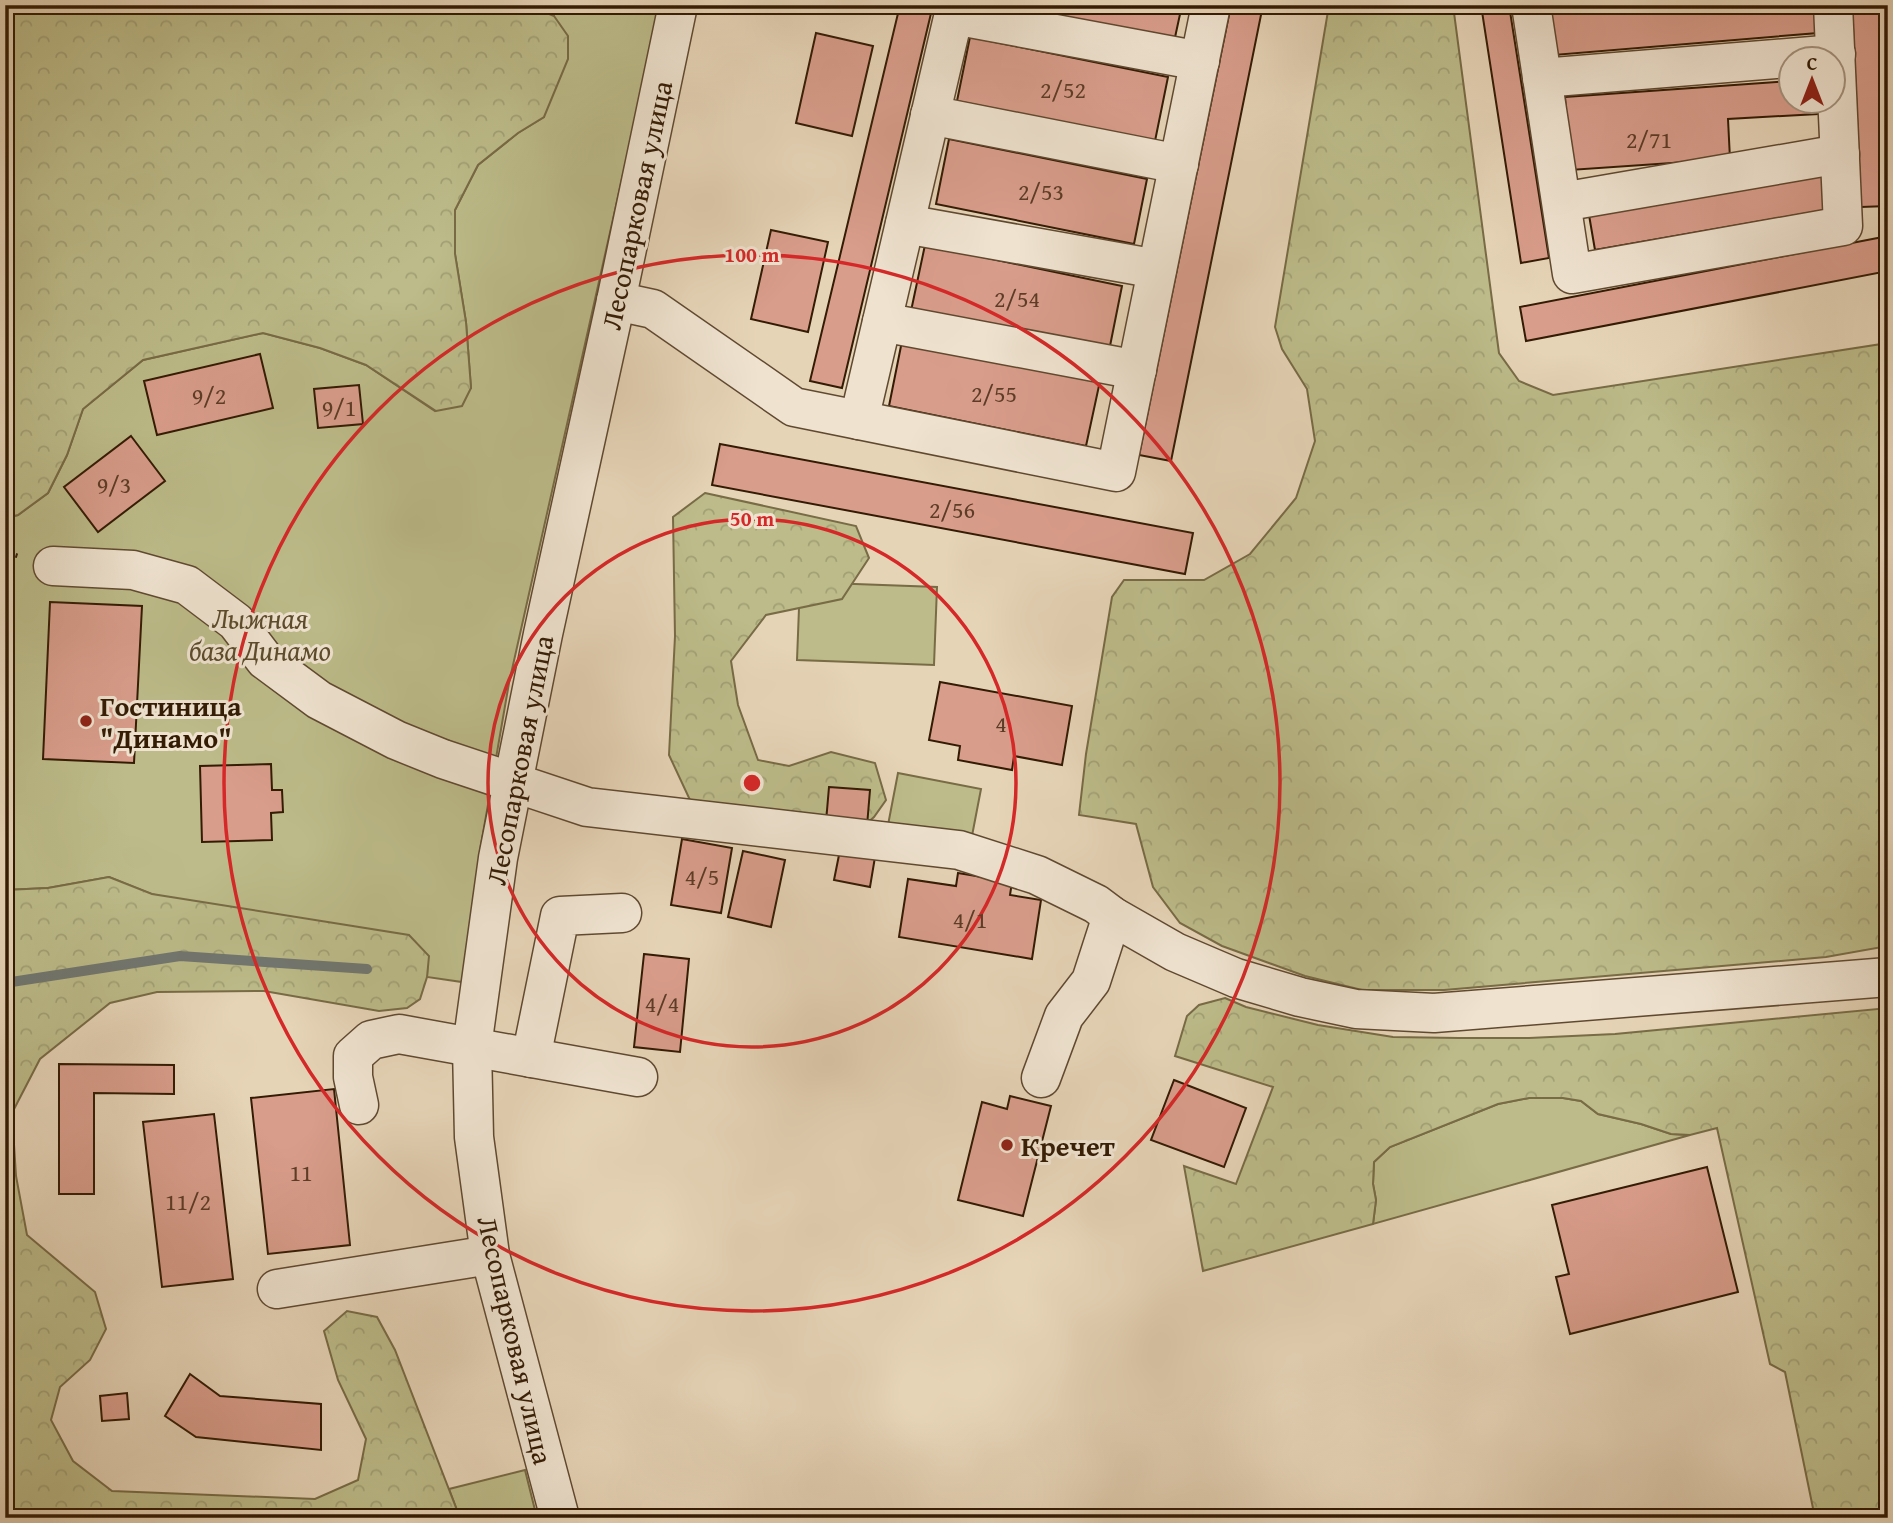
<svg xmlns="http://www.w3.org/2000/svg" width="1893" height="1523" font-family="'Gentium Book Plus',serif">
<defs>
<pattern id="forest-crowns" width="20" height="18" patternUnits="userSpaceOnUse" patternTransform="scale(1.75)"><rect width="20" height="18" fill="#bcbb89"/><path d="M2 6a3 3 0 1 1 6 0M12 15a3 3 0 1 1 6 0" fill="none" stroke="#a2a075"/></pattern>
</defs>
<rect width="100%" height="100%" fill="#e6d4b7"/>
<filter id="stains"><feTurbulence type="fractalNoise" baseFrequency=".00286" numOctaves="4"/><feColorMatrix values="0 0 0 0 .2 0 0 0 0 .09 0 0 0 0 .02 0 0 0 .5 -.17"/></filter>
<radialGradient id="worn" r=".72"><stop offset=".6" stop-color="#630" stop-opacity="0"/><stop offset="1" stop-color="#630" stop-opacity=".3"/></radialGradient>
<g fill="#bcbb89" stroke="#786b46" stroke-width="2">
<polygon points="528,5 661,5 509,683 481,845 462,982 427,977 428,956 151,894 109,877 48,888 5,890 5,518 18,515 48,493 67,455 83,409 143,360 263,333 320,348 366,365 435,411 471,388 466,322 455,254 455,210 478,165 518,133 544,117 554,16"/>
<polygon points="800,582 937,587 934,665 797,660"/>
<polygon points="898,773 981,789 971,841 888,825"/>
<polygon points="1529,1098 1563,1098 1581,1101 1598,1114 1641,1124 1671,1134 1690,1135 1373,1224 1376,1200 1373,1184 1374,1162 1390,1147 1498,1104"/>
<polygon points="525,1470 537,1518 460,1518 449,1489"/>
</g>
<g fill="url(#forest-crowns)" stroke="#786b46" stroke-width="2">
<polygon points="5,5 528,5 554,16 568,36 568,59 544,117 518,133 478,165 455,210 455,254 466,322 471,388 462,406 436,411 366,365 320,348 263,333 143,360 83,409 67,455 48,493 18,515 5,518"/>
<polygon points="1329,5 1453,5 1499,353 1519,381 1553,395 1888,343 1888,946 1826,957 1444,990 1362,990 1305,976 1222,946 1180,923 1153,887 1136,824 1079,815 1086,754 1112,597 1124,580 1204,580 1250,554 1296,498 1315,441 1307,389 1282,349 1275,327"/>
<polygon points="705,493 856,526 869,558 842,599 766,615 731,661 738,705 758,760 789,766 831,752 875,763 886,800 874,817 833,853 704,830 669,755 675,636 673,517"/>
<polygon points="109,877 152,894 409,935 429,956 427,977 420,999 407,1008 379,1011 264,991 157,992 110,1003 40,1059 12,1113 16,1176 27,1235 95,1292 106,1329 90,1360 60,1387 51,1420 73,1461 112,1491 315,1499 358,1480 366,1439 338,1380 324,1331 347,1311 377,1317 395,1350 460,1518 5,1518 5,890 48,888"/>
<polygon points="1225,998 1246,1007 1318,1025 1393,1037 1459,1038 1529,1038 1615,1034 1888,1008 1888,1518 1815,1518 1785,1372 1770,1364 1717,1128 1690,1135 1671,1134 1641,1124 1598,1114 1581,1101 1563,1098 1529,1098 1498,1104 1390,1147 1374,1162 1373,1184 1376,1200 1373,1224 1203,1271 1184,1166 1236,1184 1273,1087 1175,1056 1187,1016 1199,1005"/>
</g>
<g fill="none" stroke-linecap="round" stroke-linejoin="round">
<polyline stroke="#717771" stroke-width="10" points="5,983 180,956 367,969"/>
</g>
<g fill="#d99d8b" stroke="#331b04" stroke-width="2">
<polygon points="900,5 933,5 842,388 810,381"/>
<polygon points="994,5 1182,5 1174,42"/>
<polygon points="1231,5 1263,5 1171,461 1139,455"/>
<polygon points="1481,5 1509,5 1549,258 1521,263"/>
<polygon points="1550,5 1816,5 1818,33 1554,55"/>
<polygon points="1852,5 1888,5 1888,206 1861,207"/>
<polygon points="816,33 873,46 852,136 796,123"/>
<polygon points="970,37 1168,77 1155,141 957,101"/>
<polygon points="1792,81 1792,102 1817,102 1818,114 1728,119 1730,159 1570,170 1565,97"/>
<polygon points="949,139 1147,179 1134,244 936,204"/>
<polygon points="1825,174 1831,209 1595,250 1589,215"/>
<polygon points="771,230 828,242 808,332 751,319"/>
<polygon points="1888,236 1888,271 1526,341 1520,307"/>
<polygon points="925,245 1122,286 1109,351 911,311"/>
<polygon points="902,341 1100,381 1086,446 889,406"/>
<polygon points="260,354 273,408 157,435 144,381"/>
<polygon points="359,385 363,424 318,428 314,389"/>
<polygon points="131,436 165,481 98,532 64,487"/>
<polygon points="720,444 1193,533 1185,574 712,485"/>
<polygon points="50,602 142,606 134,763 43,759"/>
<polygon points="940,682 1072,706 1062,765 1014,756 1012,770 958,760 960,746 929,740"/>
<polygon points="271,764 272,790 282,790 283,812 271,813 272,840 202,842 200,766"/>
<polygon points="829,787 870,790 867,826 826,822"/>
<polygon points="682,839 732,848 721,913 671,905"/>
<polygon points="841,845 876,851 870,887 834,880"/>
<polygon points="743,851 785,860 771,927 728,917"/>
<polygon points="958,873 1012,882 1010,895 1041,900 1032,959 899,937 908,879 956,886"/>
<polygon points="644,954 689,959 680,1052 634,1047"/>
<polygon points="59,1064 174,1065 174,1094 94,1093 94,1194 59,1194"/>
<polygon points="1174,1080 1246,1108 1224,1167 1151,1140"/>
<polygon points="334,1089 350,1245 268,1254 251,1098"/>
<polygon points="1010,1096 1051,1106 1023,1216 958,1200 982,1102 1007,1109"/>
<polygon points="214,1114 233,1279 162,1287 143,1122"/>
<polygon points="1707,1167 1738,1292 1570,1334 1556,1277 1569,1274 1552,1205"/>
<polygon points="190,1374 220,1396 321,1404 321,1450 196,1437 165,1416"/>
<polygon points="127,1393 129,1419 102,1421 100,1396"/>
</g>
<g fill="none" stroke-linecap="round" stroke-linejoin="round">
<g stroke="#604931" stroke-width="41">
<g id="minor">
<polyline points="1531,5 1572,274 1843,226 1833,5"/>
<polyline points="954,15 1200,61"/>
<polyline points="1542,78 1836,54"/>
<polyline points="930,115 1179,164"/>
<polyline points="1562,202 1840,154"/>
<polyline points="905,224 1157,269"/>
<polyline points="616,301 653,309 794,407 1116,472 1211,5"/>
<polyline points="882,322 1137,370"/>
<polyline points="859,420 956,5"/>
<polyline points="53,566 133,570 187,585 236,622 265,660 319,700 396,740 443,759 587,807 959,850 1037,875 1096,904 1112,916 1175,952 1236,978 1300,997 1356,1009 1434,1013 1888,977"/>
<polyline points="531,1058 560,916 622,913"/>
<polyline points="1041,1078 1064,1016 1091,981 1112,916"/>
<polyline points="359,1105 353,1077 353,1056 371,1040 399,1034 638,1077"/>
<polyline points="277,1289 490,1255"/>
<polyline points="560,1518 490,1255 474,1137 472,1047 498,858 513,783 543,634 616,301 678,5"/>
</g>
</g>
<polyline stroke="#331b04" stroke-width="4.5" stroke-dasharray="2 3.5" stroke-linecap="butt" points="5,552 18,556"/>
<use href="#minor" stroke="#efe3d0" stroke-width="38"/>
</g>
<g fill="none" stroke="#d62828" stroke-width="3.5">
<circle cx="752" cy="783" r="264"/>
<circle cx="752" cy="783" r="528"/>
</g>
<g fill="#8f2418" stroke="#efe3d0" stroke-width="2.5">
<circle cx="86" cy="721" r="7"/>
<circle cx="1007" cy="1145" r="7"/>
</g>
<g text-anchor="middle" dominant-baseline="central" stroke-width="6" stroke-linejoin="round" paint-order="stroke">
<g font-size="24" fill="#5c3c26">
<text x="1063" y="89">2/52</text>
<text x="1649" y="139">2/71</text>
<text x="1041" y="191">2/53</text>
<text x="1017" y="298">2/54</text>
<text x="994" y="393">2/55</text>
<text x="209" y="395">9/2</text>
<text x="339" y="407">9/1</text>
<text x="114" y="484">9/3</text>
<text x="952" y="509">2/56</text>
<text x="1001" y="723">4</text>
<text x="702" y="876">4/5</text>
<text x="970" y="919">4/1</text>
<text x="662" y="1003">4/4</text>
<text x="301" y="1172">11</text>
<text x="188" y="1201">11/2</text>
</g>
<g font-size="28" fill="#331b04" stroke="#efe3d0">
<text transform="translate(636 205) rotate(-78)">Лесопарковая улица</text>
<text transform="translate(519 760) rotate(-79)">Лесопарковая улица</text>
<text transform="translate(516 1340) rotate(77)">Лесопарковая улица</text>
</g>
<g font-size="28" font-style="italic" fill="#5c4b2c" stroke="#efe3d0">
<text x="260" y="617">Лыжная<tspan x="260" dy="32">база Динамо</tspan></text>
</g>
<g font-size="28" font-weight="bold" fill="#331b04" stroke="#efe3d0" text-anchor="start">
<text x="100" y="705">Гостиница<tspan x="100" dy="32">"Динамо"</tspan></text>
<text x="1021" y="1145">Кречет</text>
</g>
</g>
<circle cx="752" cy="783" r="10" fill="#d62828" stroke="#efe3d0" stroke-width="3.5"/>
<g font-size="21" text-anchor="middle" font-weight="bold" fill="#d62828" stroke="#efe3d0" stroke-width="6" stroke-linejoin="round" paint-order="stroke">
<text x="752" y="262">100 m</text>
<text x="752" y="526">50 m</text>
</g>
<rect width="1893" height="1523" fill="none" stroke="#e6d4b7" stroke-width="28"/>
<rect x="7" y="7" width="1879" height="1509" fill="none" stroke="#331b04" stroke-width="3.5"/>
<rect x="14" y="14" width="1865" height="1495" fill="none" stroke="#331b04" stroke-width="2"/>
<g transform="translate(1812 80)"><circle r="33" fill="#efe3d0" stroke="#a4937e" stroke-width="2"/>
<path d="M0-5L12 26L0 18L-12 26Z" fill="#8f2418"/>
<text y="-10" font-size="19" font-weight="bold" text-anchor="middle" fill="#331b04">С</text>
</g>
<rect width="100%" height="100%" filter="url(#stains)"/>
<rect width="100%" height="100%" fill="url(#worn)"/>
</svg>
